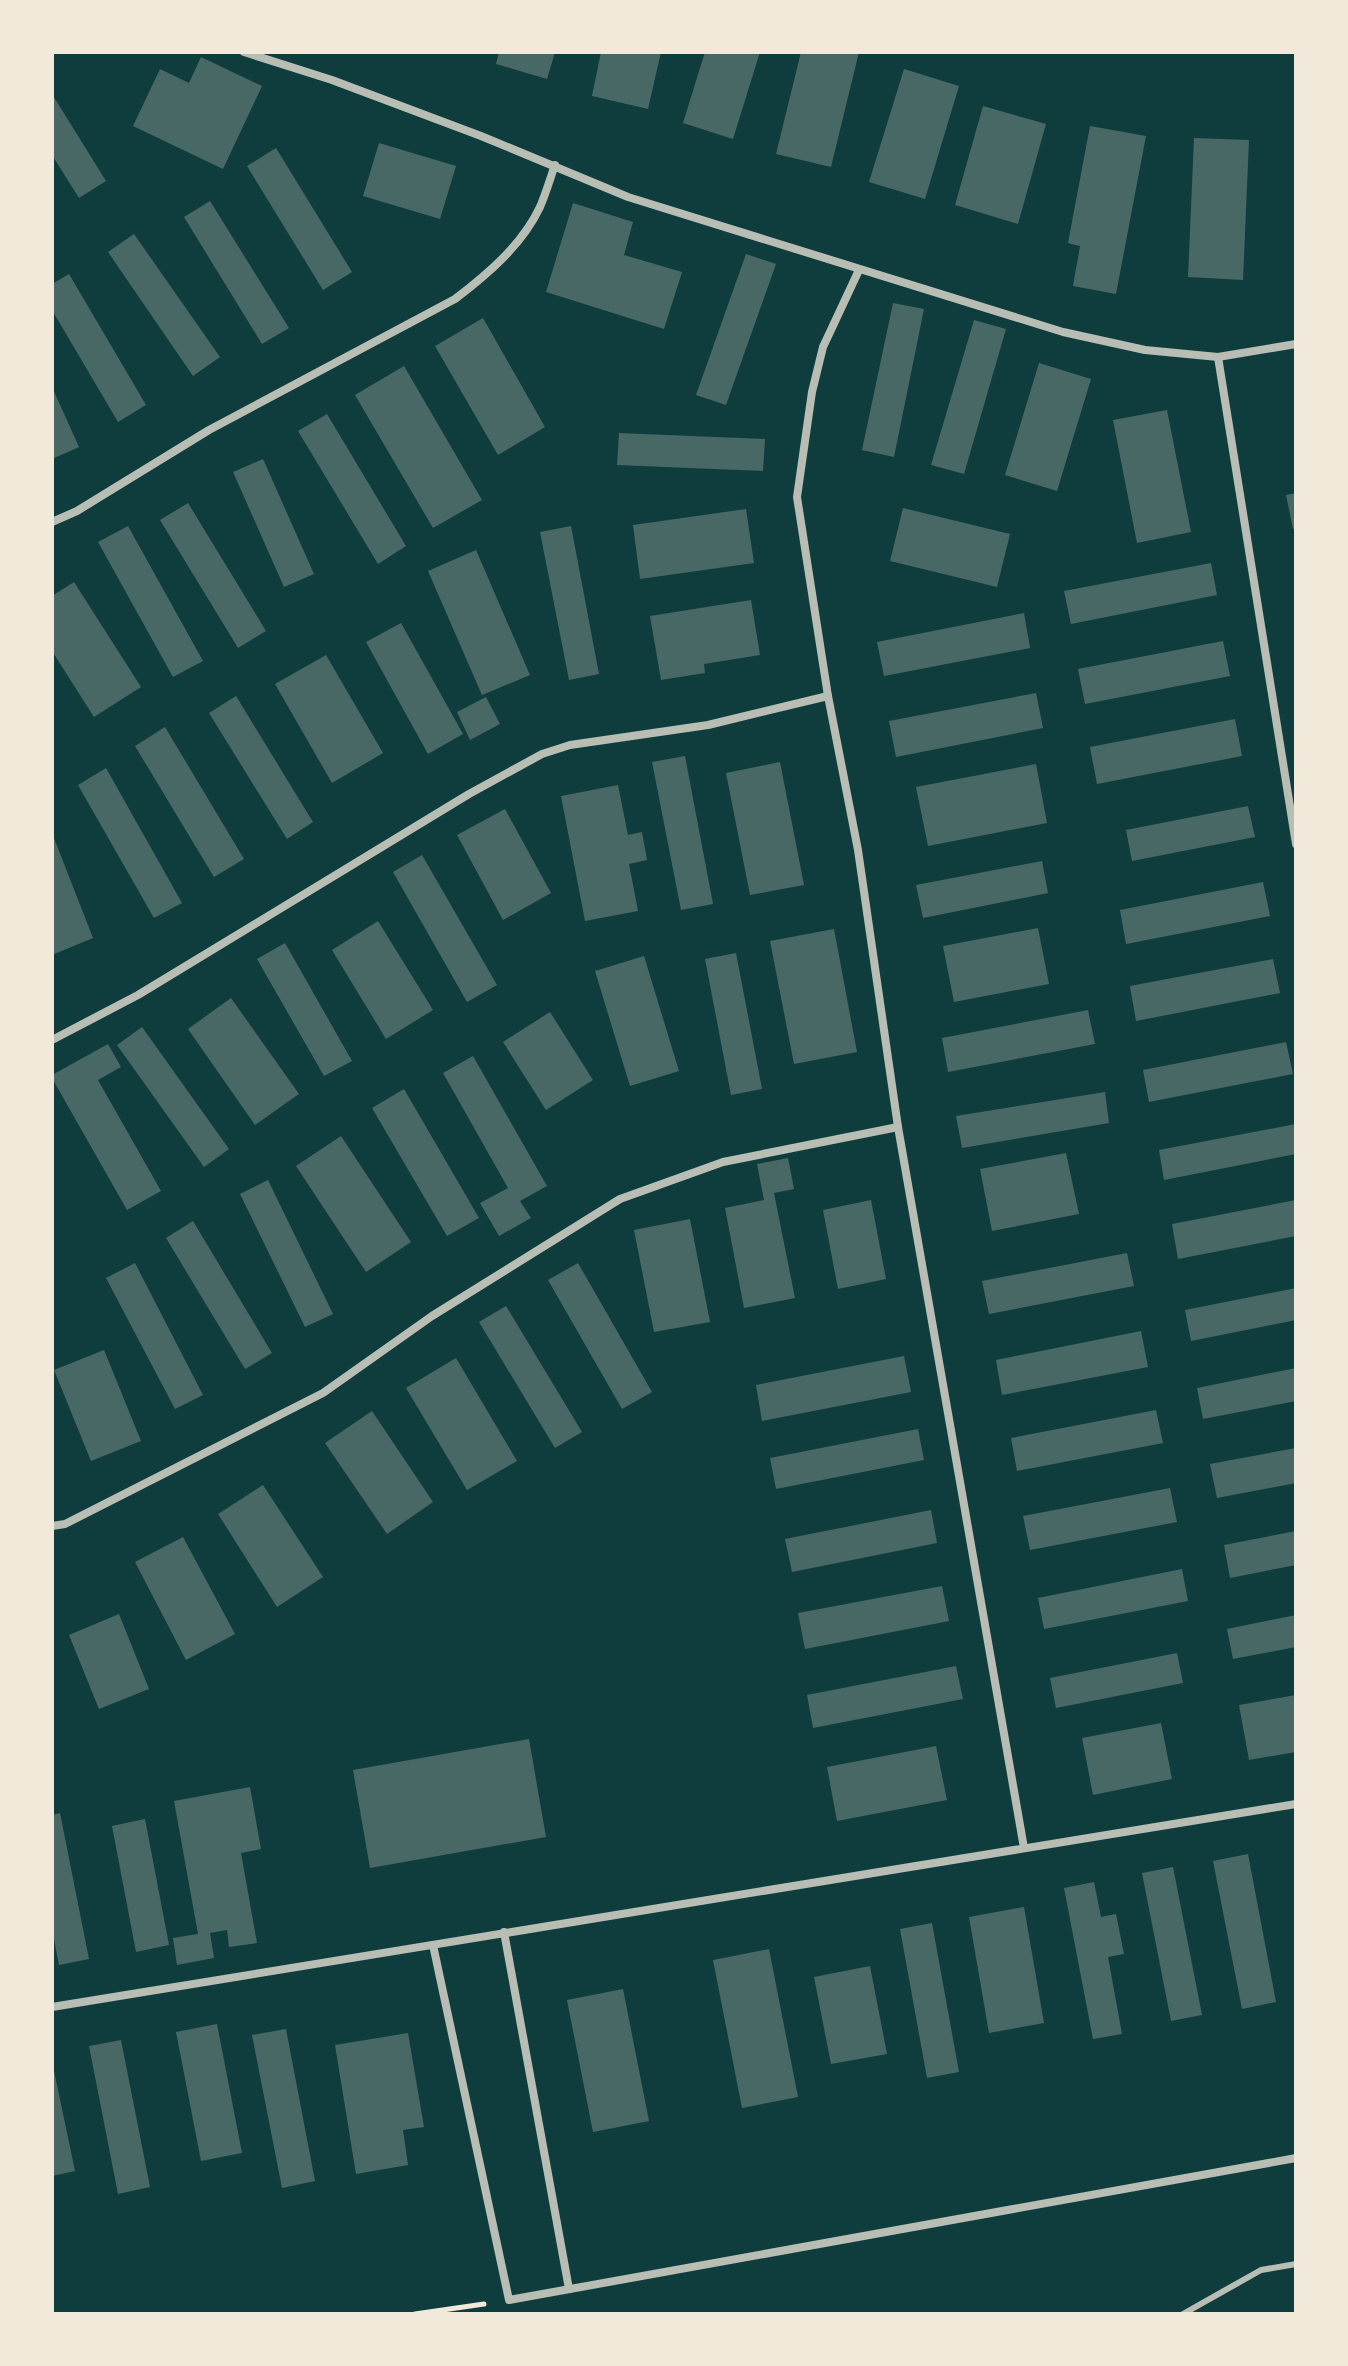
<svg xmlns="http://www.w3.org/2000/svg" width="1348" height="2366" font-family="'Golos Text',sans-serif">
<rect width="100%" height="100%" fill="#0f3d3e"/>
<g fill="#486865">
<polygon points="499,52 555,52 547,79 496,64"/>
<polygon points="601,52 661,52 648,109 592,96"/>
<polygon points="705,52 760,52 733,139 683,123"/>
<polygon points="801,52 859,52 831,167 776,154"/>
<polygon points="201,57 262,86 223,169 133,126 160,69 189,83"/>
<polygon points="904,69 959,86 925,199 869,182"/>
<polygon points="52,94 106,181 79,198 52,155"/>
<polygon points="983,106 1046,124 1018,224 955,205"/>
<polygon points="1090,126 1146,136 1116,294 1073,286 1080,246 1068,243"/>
<polygon points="1194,138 1249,140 1243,280 1188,277"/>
<polygon points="379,143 456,166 440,219 363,196"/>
<polygon points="276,148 352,272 323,290 247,166"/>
<polygon points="210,201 289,328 262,344 184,217"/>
<polygon points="573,203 633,222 624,255 682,272 664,329 546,292"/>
<polygon points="134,234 220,357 193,376 108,252"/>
<polygon points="746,254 776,264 726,405 696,395"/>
<polygon points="69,274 146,405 118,422 52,310 52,284"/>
<polygon points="893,303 924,309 894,457 862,450"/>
<polygon points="483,318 545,427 498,455 435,346"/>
<polygon points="974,320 1006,329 964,474 931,465"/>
<polygon points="1039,363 1091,379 1057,491 1005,475"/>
<polygon points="404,366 482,500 433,528 355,395"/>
<polygon points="52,387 79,447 52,459"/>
<polygon points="1167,410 1191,532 1137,543 1113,420"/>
<polygon points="327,414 406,546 378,564 298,431"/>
<polygon points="619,433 765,439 763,471 617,465"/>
<polygon points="263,459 314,574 284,587 233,472"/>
<polygon points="1296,493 1296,528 1293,529 1286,495"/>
<polygon points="188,503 266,631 238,648 160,520"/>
<polygon points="903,508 1010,534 997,587 890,561"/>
<polygon points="746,509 754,563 640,579 633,525"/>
<polygon points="128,526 203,661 173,677 98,542"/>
<polygon points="571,526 599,674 569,680 540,532"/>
<polygon points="476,550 530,675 482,695 428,571"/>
<polygon points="1211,563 1217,595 1071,624 1064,591"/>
<polygon points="74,582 141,687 94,717 52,651 52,596"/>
<polygon points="751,600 760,655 704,664 705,673 661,680 650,616"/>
<polygon points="1024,613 1030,648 884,676 877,642"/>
<polygon points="401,623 463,734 428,754 366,642"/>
<polygon points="1223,641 1230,676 1085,704 1078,669"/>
<polygon points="326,655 383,753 332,783 275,684"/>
<polygon points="1036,693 1043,728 896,757 889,721"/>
<polygon points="236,696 313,822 287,839 209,713"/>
<polygon points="486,697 500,724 470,740 457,712"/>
<polygon points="1235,719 1242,756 1097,784 1090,747"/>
<polygon points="165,727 244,859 214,877 135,746"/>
<polygon points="685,756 713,904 681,910 652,762"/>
<polygon points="780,762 804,885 750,895 726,773"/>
<polygon points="1036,764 1047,823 928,846 916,787"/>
<polygon points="106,768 182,903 154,918 78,785"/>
<polygon points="618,785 628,835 642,832 647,860 629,864 638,911 585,921 561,796"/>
<polygon points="1248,806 1255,837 1132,861 1126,830"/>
<polygon points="505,809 551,893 503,920 457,835"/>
<polygon points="52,833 93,938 52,955"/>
<polygon points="422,855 497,985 467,1002 393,872"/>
<polygon points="1042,861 1048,893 923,918 916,885"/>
<polygon points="1263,882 1270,916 1126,944 1120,910"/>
<polygon points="378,921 433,1010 386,1039 332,950"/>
<polygon points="1038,928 1049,984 954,1002 943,946"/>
<polygon points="834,929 857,1052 794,1064 770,941"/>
<polygon points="285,943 352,1061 324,1076 257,959"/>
<polygon points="736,953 762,1089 731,1095 705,959"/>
<polygon points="644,956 679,1071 630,1086 595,971"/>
<polygon points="1273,959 1280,993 1136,1021 1130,986"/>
<polygon points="231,998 299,1094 255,1125 188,1029"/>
<polygon points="1088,1010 1095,1044 948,1072 942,1038"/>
<polygon points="550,1012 593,1080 546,1110 503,1042"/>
<polygon points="142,1027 229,1149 204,1167 117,1045"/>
<polygon points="1286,1042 1293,1074 1149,1102 1143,1070"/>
<polygon points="108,1044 121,1067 98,1080 161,1191 127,1210 52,1078 52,1075"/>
<polygon points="473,1056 547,1186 520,1201 531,1218 499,1236 480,1203 508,1188 443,1073"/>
<polygon points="404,1089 479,1218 447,1236 372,1108"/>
<polygon points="1105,1092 1109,1123 962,1148 956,1116"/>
<polygon points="1296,1124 1296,1154 1164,1180 1159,1150"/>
<polygon points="341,1136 411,1242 366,1272 296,1166"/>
<polygon points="1066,1153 1079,1214 992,1231 980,1169"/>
<polygon points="788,1158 794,1189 774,1193 795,1298 744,1308 725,1208 764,1200 757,1164"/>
<polygon points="268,1180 333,1314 305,1327 240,1194"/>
<polygon points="871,1200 886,1279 838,1289 823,1210"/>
<polygon points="1296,1200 1296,1236 1178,1259 1172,1224"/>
<polygon points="690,1219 710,1322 654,1332 634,1230"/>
<polygon points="193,1221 272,1353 245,1369 166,1238"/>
<polygon points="1127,1253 1134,1286 989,1314 982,1281"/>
<polygon points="135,1263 203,1395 175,1409 106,1278"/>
<polygon points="578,1263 652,1392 622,1409 548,1280"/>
<polygon points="1296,1288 1296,1320 1191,1341 1185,1310"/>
<polygon points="506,1306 582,1432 555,1448 479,1322"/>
<polygon points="1141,1331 1148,1367 1002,1395 996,1360"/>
<polygon points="104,1350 141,1441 91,1461 54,1370"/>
<polygon points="904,1356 911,1392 762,1421 756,1385"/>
<polygon points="456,1358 517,1461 467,1490 406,1388"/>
<polygon points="1296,1368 1296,1401 1203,1419 1197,1388"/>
<polygon points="1156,1410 1163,1443 1017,1471 1011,1438"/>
<polygon points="372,1411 433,1502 387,1534 325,1443"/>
<polygon points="918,1429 924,1460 776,1489 770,1458"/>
<polygon points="1296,1448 1296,1483 1217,1498 1210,1464"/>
<polygon points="263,1485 323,1577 277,1607 218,1514"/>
<polygon points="1170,1488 1177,1522 1030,1550 1023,1516"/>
<polygon points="931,1510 937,1543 792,1572 785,1539"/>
<polygon points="1296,1531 1296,1565 1230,1578 1224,1545"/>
<polygon points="183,1537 235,1634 186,1660 135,1562"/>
<polygon points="1182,1569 1188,1601 1044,1629 1038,1598"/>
<polygon points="942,1586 949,1621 805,1649 798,1613"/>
<polygon points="119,1614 149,1689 99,1709 69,1635"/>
<polygon points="1296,1615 1296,1647 1233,1659 1227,1629"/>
<polygon points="1177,1653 1183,1683 1056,1708 1050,1678"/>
<polygon points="956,1666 963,1699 813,1728 807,1695"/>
<polygon points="1296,1695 1296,1752 1249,1760 1239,1705"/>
<polygon points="1161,1723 1172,1779 1093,1795 1082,1738"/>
<polygon points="529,1739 546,1837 370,1868 353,1770"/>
<polygon points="936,1746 947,1800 837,1821 827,1767"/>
<polygon points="250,1787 261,1849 241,1853 257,1943 229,1947 227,1930 210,1933 214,1958 177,1965 173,1938 198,1934 174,1801"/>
<polygon points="60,1813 89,1959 59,1965 52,1929 52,1815"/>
<polygon points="145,1819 169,1945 136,1952 112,1826"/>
<polygon points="1248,1854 1276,2002 1242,2009 1213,1861"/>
<polygon points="1173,1867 1202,2015 1171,2021 1142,1873"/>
<polygon points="1094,1882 1101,1917 1116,1914 1124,1954 1108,1957 1122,2034 1093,2039 1064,1888"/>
<polygon points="1024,1907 1044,2023 989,2033 969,1917"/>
<polygon points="932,1923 959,2072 927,2078 900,1929"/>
<polygon points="769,1949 798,2097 742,2108 713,1960"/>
<polygon points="870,1966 887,2054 831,2064 814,1977"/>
<polygon points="623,1989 649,2121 593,2132 567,2000"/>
<polygon points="217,2024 242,2153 201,2161 176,2032"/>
<polygon points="286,2029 315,2181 282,2188 252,2035"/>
<polygon points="408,2033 424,2127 403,2130 408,2165 356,2174 335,2045"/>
<polygon points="121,2040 150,2187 118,2194 89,2046"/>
<polygon points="52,2061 75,2171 52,2176"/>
</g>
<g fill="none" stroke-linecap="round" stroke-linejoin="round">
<polyline stroke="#f1e9da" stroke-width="5" points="415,2314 484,2304"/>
<polyline stroke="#b8beb3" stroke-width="6" points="1183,2314 1261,2270 1296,2264"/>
<g stroke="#b8beb3" stroke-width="8">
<polyline points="244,52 332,80 481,136 628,197 1063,332 1145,350 1218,357 1296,344"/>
<polyline points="859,270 823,347 812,392 797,497 828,696 858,850 898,1127 1024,1848"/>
<polyline points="1218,357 1296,844"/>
<path d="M52,522L77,511L209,430L455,299C488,274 522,245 540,207C546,193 550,179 555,165"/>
<polyline points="52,1040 138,995 469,794 542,754 570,745 708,725 828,696"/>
<polyline points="52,1526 65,1524 323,1393 432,1316 620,1199 723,1162 898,1127"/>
<polyline points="504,1932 569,2289"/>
<polyline points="433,1945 509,2300 1296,2158"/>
<polyline points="52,2007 1296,1804"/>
</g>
</g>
<rect width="1348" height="2366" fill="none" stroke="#f1e9da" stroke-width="108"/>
</svg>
